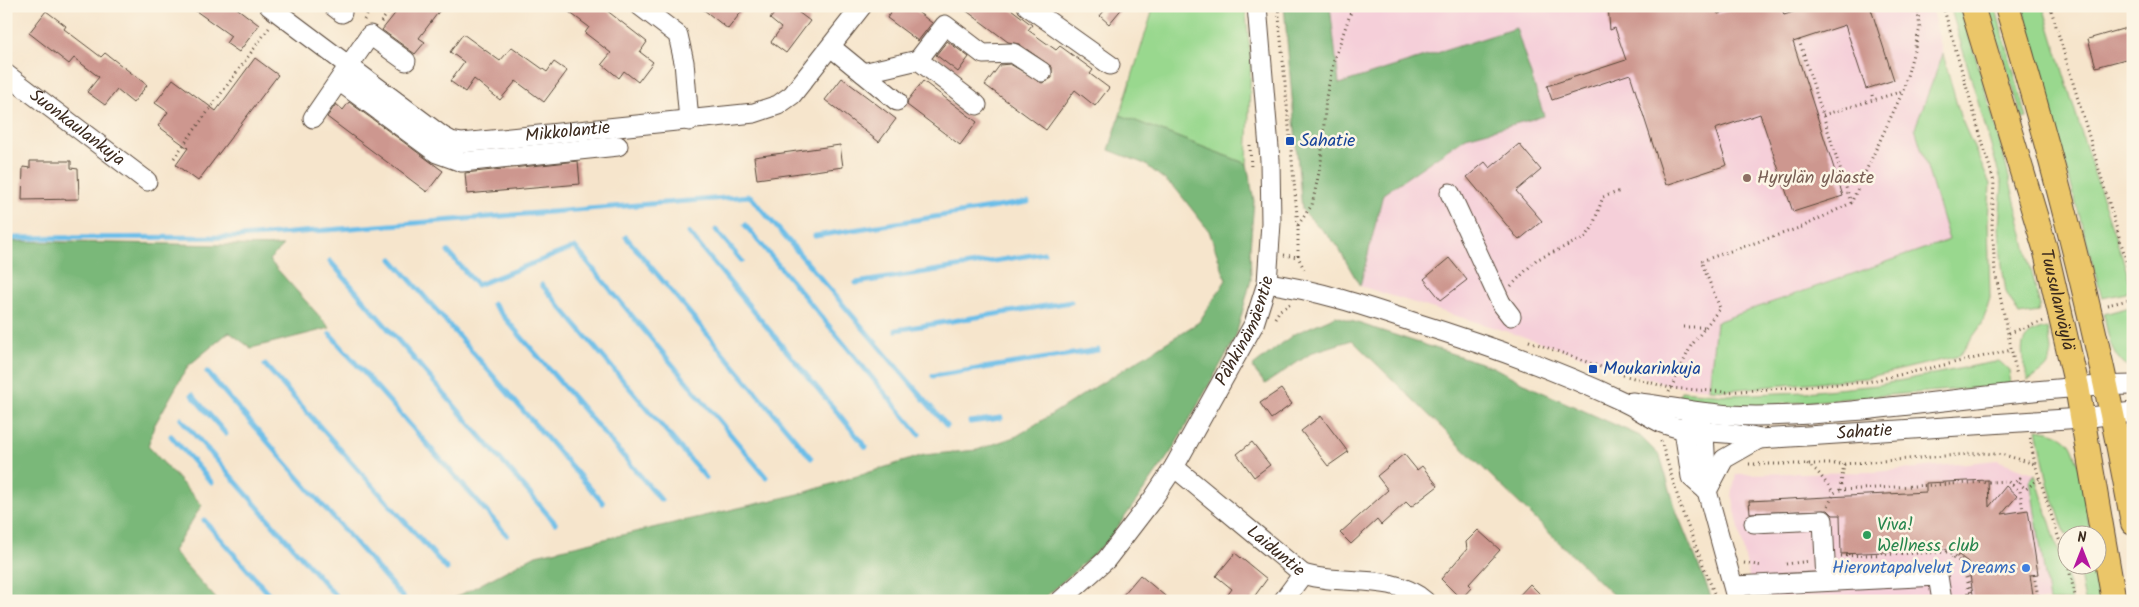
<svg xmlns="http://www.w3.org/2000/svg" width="2139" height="607" font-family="Kalam,sans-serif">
<rect width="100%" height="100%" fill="#fcf5e5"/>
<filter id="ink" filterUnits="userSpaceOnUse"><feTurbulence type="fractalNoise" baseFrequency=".02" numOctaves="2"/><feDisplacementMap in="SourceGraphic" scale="10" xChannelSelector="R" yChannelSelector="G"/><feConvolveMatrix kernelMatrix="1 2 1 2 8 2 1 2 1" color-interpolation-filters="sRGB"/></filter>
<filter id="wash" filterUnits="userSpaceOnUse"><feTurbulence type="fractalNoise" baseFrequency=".0096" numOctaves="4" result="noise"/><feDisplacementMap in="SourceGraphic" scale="20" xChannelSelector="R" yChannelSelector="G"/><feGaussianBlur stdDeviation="1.12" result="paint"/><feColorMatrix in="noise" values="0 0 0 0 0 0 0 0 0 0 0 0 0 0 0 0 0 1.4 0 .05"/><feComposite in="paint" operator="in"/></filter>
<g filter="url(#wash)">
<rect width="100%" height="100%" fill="#f6e5cc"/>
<g fill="#f5cfd9">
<polygon points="1330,6 1931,6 1943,54 1915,128 1949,240 1716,322 1709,389 1669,385 1534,340 1360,286 1383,194 1466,137 1544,116 1515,29 1339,84"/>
<polygon points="1997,460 2035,474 2062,601 1754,601 1732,495 1736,474 1876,472"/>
</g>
<g fill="#99d88e" stroke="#6a8156">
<polygon points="1154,6 1245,6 1251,60 1247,164 1120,115"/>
<path d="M1950,6H1959C1993,104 2016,205 2040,306L2038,312L2019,315L2006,292L2002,266L1999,226L2002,184Z"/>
<polygon points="1986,6 1995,6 2027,118 2023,119"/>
<polygon points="2022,6 2043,6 2093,170 2128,275 2130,288 2126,293 2102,298"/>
<polygon points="1943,54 1960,116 1990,184 1988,222 1990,298 1982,324 1959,356 1865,378 1726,390 1709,389 1716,322 1949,240 1915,128"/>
<path d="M2130,307L2133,310V371C2111,358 2108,337 2104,314Z"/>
<path d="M2047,328C2053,357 2056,366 2028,380C2022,355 2013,334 2047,328Z"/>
<polygon points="1999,361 2009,370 2011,385 1744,407 1725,407 1677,400 1681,391 1727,395 1806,392 1878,385"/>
<path d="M2037,429C2050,431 2061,433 2069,442C2080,454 2087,516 2091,534L2066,535L2049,488Z"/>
<polygon points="2035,474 2068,581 2072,601 2049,601 2030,480"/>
<polygon points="2078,565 2096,565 2102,601 2085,601"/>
</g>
<g fill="#7ab879" stroke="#5a714c">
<polygon points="1284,6 1330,6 1339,84 1516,28 1544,116 1466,137 1383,194 1360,286 1336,244 1302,210"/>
<polygon points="1120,115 1247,164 1254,201 1250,248 1251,280 1235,339 1171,452 1107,542 1041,601 449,601 536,555 803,493 924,455 977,450 1017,436 1199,322 1226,280 1209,231 1176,189 1145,164 1109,150"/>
<polygon points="6,241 283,246 269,260 330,328 251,348 229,332 188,366 154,426 148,446 202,505 173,551 218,601 6,601"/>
<polygon points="1336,316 1493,367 1533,388 1640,436 1660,456 1677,513 1713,601 1619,601 1352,340 1313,352 1265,384 1252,367 1294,334"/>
</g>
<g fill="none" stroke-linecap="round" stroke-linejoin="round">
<g stroke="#6cbee8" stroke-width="5">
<polyline points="745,225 919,434"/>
<polyline points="716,230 742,261"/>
<polyline points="689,233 866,447"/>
<polyline points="815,236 1028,202"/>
<polyline points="626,237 811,458"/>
<polyline points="6,240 16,238 239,237 750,196 947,426"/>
<polyline points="448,252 477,285 575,247 766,477"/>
<polyline points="392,259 603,503"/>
<polyline points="330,261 555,523"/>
<polyline points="856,283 1044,253"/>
<polyline points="542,285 706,478"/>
<polyline points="493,304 661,500"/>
<polyline points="896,330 1071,302"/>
<polyline points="330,334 507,535"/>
<polyline points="265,365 447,569"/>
<polyline points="207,372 404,599"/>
<polyline points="933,376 1098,350"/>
<polyline points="192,395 226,434"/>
<polyline points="181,419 340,601"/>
<polyline points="970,422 1001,418"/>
<polyline points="171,436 212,483"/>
<polyline points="204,520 275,601"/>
</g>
</g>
<g id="blocks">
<g fill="#cd978f">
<polygon points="189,6 234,6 259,25 239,52 226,43 231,36"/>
<polygon points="401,6 443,6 419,38 425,42 415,54 382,30"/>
<polygon points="561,6 601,6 647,42 640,52 653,62 638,82 624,71 619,78 602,64 611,53 585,33 589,27"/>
<polygon points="699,6 735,6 742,11 728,29"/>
<polygon points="780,6 790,6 810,21 786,53 771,42 781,28 770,19"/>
<polygon points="895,6 910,6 932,23 918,41 887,18"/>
<polygon points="960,6 1007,6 1032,25 1028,30 1056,50 1060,46 1093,70 1090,74 1109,88 1095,106 1075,90 1046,130 985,85 1000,65 1010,64 1042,83 1052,78 1052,67 1019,44 1008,42"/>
<polygon points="1108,6 1124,6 1109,24 1100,16"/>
<polygon points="1608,6 1690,6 1692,10 1702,6 1715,6 1718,14 1742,6 1781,6 1784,15 1812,6 1870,6 1894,80 1866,89 1845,25 1793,42 1843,196 1793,212 1760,114 1715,129 1727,165 1666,185 1630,74 1552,100 1547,86 1626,60 1615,28 1610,30"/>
<polygon points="46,11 66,26 64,29 101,57 105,53 147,85 133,103 117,90 105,105 87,92 99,77 74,58 69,64 29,33"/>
<polygon points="2133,26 2133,57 2096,67 2088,39"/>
<polygon points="463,34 500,61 512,47 547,72 554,62 567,71 544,102 516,81 500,100 474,79 465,92 450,81 464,62 450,52"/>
<polygon points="947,41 969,57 958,72 936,55"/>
<polygon points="255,58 278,75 198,181 176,165 188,148 158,126 168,112 155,103 173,79 216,111"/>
<polygon points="842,78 896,119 879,142 825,100"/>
<polygon points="923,81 977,122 960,145 907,105 908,100"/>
<polygon points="349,102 443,171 427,192 327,117 336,104 343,110"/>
<polygon points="1519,144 1541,170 1516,191 1542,221 1519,240 1467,177 1485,162 1490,168"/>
<polygon points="840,145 843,167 757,179 754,157"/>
<polygon points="30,161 71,161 71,168 78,169 79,199 22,200 23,167 30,168"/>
<polygon points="578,161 580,184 467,194 465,173"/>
<polygon points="1449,258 1467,280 1441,300 1424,279"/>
<polygon points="1281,389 1292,404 1271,419 1260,403"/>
<polygon points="1321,416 1348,452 1328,466 1301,431"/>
<polygon points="1252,442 1270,465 1254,477 1237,454"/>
<polygon points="1404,454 1417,470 1422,466 1438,486 1411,507 1406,502 1381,525 1377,520 1351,544 1340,533 1388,490 1377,476"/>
<polygon points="1988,480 1989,507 2006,486 2017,496 2002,514 2028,510 2038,574 2030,575 2034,601 1974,601 1968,562 1951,549 1841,554 1840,515 1833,515 1828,510 1750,513 1749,501 1926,492 1926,483"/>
<polygon points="1478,530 1500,550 1469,584 1472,587 1461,599 1441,579 1467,549 1466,542"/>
<polygon points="1235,553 1267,579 1251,601 1223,601 1232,589 1216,576"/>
<polygon points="1140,575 1171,601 1130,601 1123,595"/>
<polygon points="1530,584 1547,601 1514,601"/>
</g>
</g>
</g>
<g filter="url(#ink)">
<use href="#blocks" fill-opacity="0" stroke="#574638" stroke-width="1"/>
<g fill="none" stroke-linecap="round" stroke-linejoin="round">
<g stroke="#574638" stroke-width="21">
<g id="minor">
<path id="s1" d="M269,6L442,136L451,141L462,143L754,113L778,105L792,95L862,6"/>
<polyline points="333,6 342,13"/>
<polyline points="640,6 678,35 684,62 689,121"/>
<polyline points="1027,6 1110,65"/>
<polyline points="831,47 897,101"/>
<polyline points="863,73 918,60"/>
<path id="s2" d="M6,74L147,181"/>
<polyline points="339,81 437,153 462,162 618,146"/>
<polyline points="977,105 918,60 945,25 983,54 1013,53 1042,72"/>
<polyline points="313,118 370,35 406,61"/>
<polyline points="1450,193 1501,303 1511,316"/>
<path id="s3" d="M1267,283C1317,290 1365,306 1413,322C1484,344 1555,369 1622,401C1636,407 1648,417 1662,423C1694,436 1727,429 1759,439L2082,418L2133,412"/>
<path d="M1632,402C1673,407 1714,416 1756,416C1882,415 2007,387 2133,385"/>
<polyline points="1692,420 1684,430 1691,477 1707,491"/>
<polyline points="1701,422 1704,433 1707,491 1737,601"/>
<path id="s4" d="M1174,467L1303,574C1343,587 1391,571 1425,601"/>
<polyline points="1707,491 1724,459 1759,439"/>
<polyline points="1754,523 1823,520 1826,581"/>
<polyline points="1734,586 1938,576 1942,601"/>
<path id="s5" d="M1060,601L1106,560L1152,500L1174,467L1254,324L1267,283L1271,223L1270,160L1257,6"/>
<polyline points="1283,601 1303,574"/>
</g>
</g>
<g stroke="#574638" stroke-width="26">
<g id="major">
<path id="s6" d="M1972,6L2045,248L2077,387L2114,601"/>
<path d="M2007,6C2058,176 2102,349 2133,523"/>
</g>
</g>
<g stroke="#574638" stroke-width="3" stroke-dasharray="1 4" stroke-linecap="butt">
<polyline points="1278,6 1298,226 1298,257 1306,273"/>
<polyline points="1943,6 1994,182 1992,225 1995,272 2017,376"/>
<polyline points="2050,6 2133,283"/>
<polyline points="364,20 373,6"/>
<polyline points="381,22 393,6"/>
<polyline points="1799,40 1851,203"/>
<polyline points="1872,95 1873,100"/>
<polyline points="1823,115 1903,91"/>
<polyline points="1250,145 1251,169"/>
<polyline points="174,158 269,28"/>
<polyline points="1298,225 1312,205 1321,163 1326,97 1334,60 1353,6"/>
<polyline points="1284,255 1298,257"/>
<polyline points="1511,286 1536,260 1586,237 1592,228 1603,197 1621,191"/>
<polyline points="2107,305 2133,299"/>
<polyline points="1275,318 1280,310 1290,304"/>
<polyline points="1683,327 1705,327"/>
<polyline points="2009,333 2044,321"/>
<polyline points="1529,341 1623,375 1670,388 1726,392 1867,382 2012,350"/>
<polyline points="1669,392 1691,346 1720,308 1701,261 1802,227 1851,203 1903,91 1920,28 1917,6"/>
<polyline points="2030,438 2035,464 2066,561"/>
<polyline points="1661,441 1682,511 1716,598"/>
<polyline points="1749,464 1844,464 1983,453 2004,455 2035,464"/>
<polyline points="1807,464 1817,471 1834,493"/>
<polyline points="2012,485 2020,478 2020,484 2026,489 2039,479"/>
<polyline points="1840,490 1844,464"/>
<polyline points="1828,506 1834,493 1840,490 2007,481 2020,491 2023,511"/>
<polyline points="1841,556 1948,552 1964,565 1970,601"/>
<polyline points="1957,556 1966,563 1972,601"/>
<polyline points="1744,563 1763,566"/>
<polyline points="1786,564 1810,561"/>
<polyline points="2068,564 2076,601"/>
<polyline points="2034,575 2039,601"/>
</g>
<use href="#minor" stroke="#fff" stroke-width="19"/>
<use href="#major" stroke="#ebc669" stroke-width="24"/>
<g stroke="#574638" stroke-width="3" stroke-dasharray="1 4" stroke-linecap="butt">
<polyline points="1848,554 1849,557"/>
<polyline points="1952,559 1955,555"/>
</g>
</g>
</g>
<g fill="#1a4fb4" stroke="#fcf5e5" stroke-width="2">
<rect x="1285" y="136" width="10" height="10" rx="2.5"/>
<rect x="1588" y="364" width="10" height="10" rx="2.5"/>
</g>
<circle fill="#8d6e63" stroke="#fcf5e5" stroke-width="2" cx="1747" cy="178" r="5"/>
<circle fill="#2e9e5b" stroke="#fcf5e5" stroke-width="2" cx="1867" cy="535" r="5"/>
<circle fill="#3f7fe0" stroke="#fcf5e5" stroke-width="2" cx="2026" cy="568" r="5"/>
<g text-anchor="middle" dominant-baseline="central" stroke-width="5" stroke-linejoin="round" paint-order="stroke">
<g font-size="18" fill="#3b2a1e" stroke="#fcf5e5">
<text stroke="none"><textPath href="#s2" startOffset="89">Suonkaulankuja</textPath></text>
<text stroke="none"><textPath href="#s1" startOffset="344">Mikkolantie</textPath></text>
<text stroke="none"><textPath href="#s6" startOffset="306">Tuusulanväylä</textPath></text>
<text stroke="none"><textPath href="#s5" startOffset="331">Pähkinämäentie</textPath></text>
<text stroke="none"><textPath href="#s3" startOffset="625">Sahatie</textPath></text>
<text stroke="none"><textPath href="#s4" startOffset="132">Laiduntie</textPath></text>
</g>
<g font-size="18" fill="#164399" stroke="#fcf5e5" text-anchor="start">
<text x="1300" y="141">Sahatie</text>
<text x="1603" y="369">Moukarinkuja</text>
</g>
<g font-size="18" fill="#785e54" stroke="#fcf5e5" text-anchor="start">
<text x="1757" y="178">Hyrylän yläaste</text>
</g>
<g font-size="18" fill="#27864d" stroke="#fcf5e5" text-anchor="start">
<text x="1877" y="525">Viva!<tspan x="1877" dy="21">Wellness club</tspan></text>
</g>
<g font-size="18" fill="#366cbe" stroke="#fcf5e5" text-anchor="end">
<text x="2016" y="568">Hierontapalvelut Dreams</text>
</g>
</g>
<rect width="2139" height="607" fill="none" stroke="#fcf5e5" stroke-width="25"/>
<g transform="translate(2082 550)"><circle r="24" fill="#fcf5e5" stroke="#afa495"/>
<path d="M0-4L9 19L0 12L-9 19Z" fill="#b5179e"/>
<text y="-8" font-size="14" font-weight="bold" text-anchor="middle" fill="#3b2a1e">N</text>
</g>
</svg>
